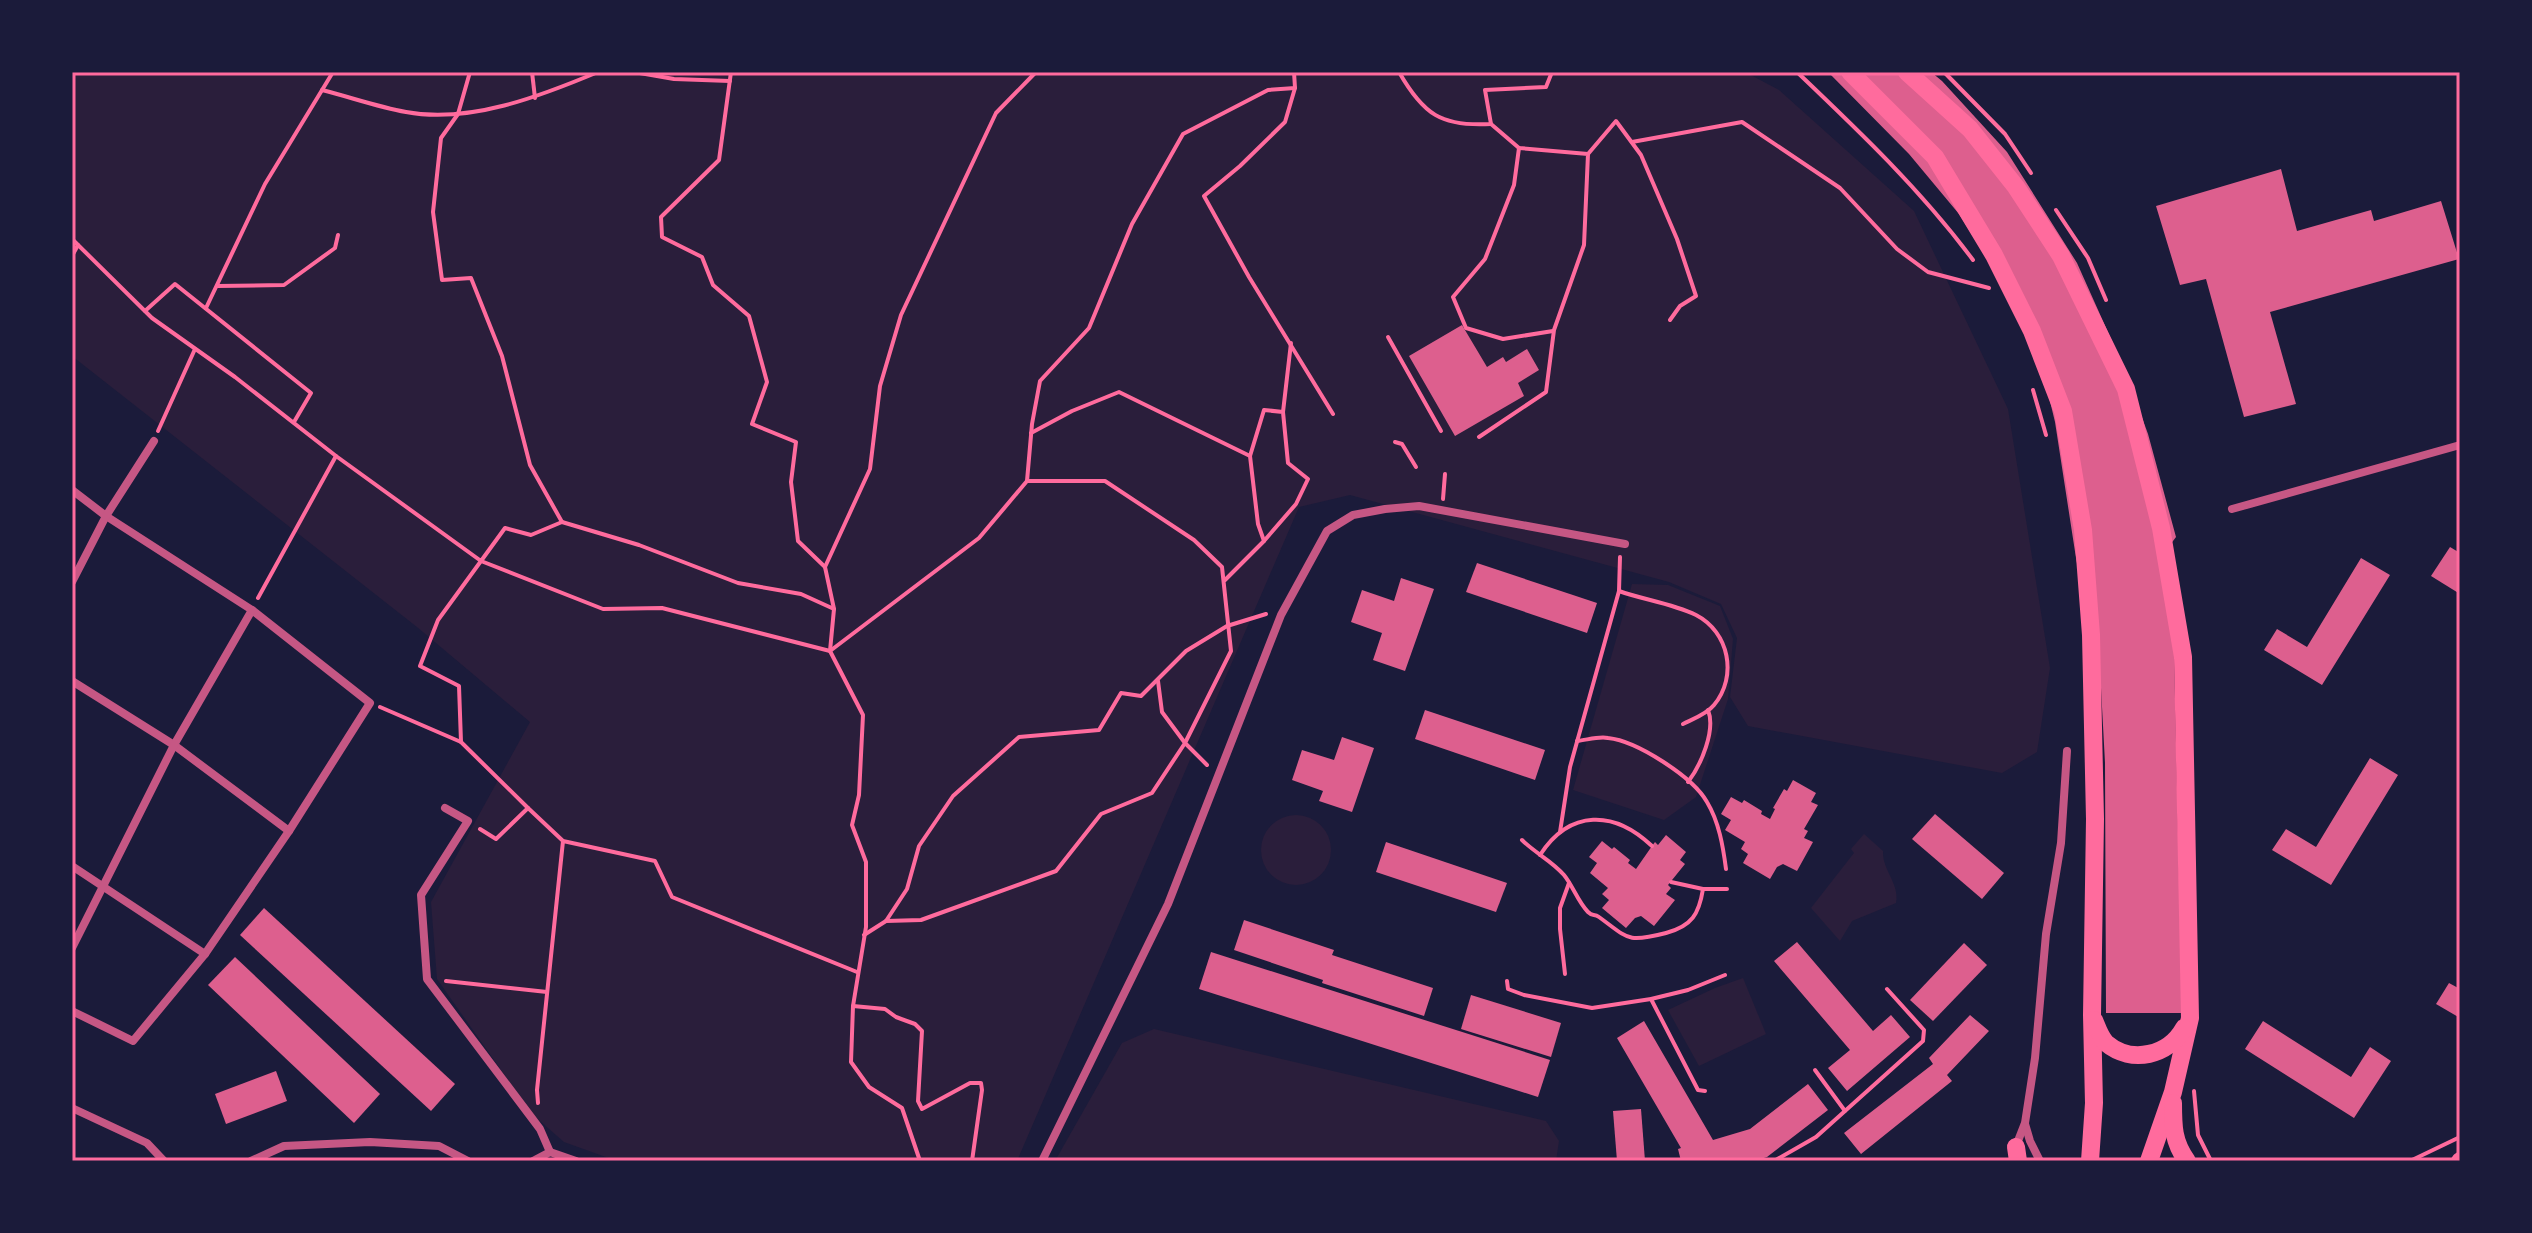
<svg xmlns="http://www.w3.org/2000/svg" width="2532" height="1233" font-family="'PT Sans Narrow',sans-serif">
<rect width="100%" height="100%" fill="#1b1b3a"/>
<g fill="#2a1e3b">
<polygon points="72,72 1745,72 1779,90 1914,211 2008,409 2050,668 2037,752 2002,773 1748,726 1730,697 1737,638 1721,604 1669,582 1350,495 1299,507 1017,1161 617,1161 564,1142 532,1114 437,979 431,902 530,722 417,627 72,356"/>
<polygon points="1632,584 1668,585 1720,606 1733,639 1728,699 1696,797 1664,820 1573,790"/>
<circle cx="1296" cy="850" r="35"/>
<path d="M1864,834L1883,851C1882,870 1900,884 1896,903L1852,921L1840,941L1811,908L1854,853L1851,849Z"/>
<polygon points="1743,978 1766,1034 1699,1066 1668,1010 1715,988"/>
<polygon points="1154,1029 1546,1121 1559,1141 1556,1161 1055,1161 1122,1043"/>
</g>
<g fill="#dd5f8e">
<polygon points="1828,72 1931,72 1942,81 2007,152 2077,263 2124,368 2148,434 2176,537 2161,557 2174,653 2182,1013 2106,1013 2105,763 2101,688 2076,558 2055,422 2041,364 2005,287 1959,214 1909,154"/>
<polygon points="2281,169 2297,231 2371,210 2374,221 2441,201 2459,259 2270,312 2296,404 2244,417 2206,279 2180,285 2156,206"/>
<polygon points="1462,325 1487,367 1503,357 1506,362 1527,349 1539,370 1518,383 1524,396 1455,436 1409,356"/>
<polygon points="2450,547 2460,553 2460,594 2431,576"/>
<polygon points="2361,558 2390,575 2322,685 2264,650 2277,629 2307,647"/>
<polygon points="1477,563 1597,603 1587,633 1466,592"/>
<polygon points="1401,578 1434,589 1405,671 1373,660 1382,633 1351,622 1362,590 1394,601"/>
<polygon points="1425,710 1545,750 1535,780 1415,739"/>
<polygon points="1342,737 1374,748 1352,812 1319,801 1323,791 1292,780 1302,750 1334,760"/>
<polygon points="2370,758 2398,775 2331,885 2272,850 2286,829 2316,847"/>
<polygon points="1793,780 1816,793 1811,802 1818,805 1804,829 1808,831 1804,838 1813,842 1797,871 1783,864 1777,867 1770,879 1743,863 1748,854 1741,849 1745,842 1725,830 1731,820 1721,814 1731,797 1742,803 1744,800 1762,811 1761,814 1770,819 1775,809 1773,808 1784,789 1787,791"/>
<polygon points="1935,814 2004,873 1982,899 1912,839"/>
<polygon points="1666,835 1686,852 1680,860 1685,864 1668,885 1671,888 1666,894 1675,900 1654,926 1641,916 1635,918 1626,928 1602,908 1609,900 1602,894 1608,888 1590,873 1597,863 1589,857 1602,841 1612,849 1614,847 1630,860 1628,863 1636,869 1652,846 1655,842 1658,845"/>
<polygon points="1386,842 1507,883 1496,912 1376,872"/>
<polygon points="264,908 455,1084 431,1111 240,935"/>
<polygon points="1244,920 1334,950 1332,955 1433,988 1424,1016 1322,983 1323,980 1234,950"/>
<polygon points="1797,942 1873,1031 1891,1015 1910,1037 1847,1091 1828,1068 1850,1050 1774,961"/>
<polygon points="1964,943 1987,965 1933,1021 1910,1000"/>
<polygon points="1211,952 1550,1060 1538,1097 1199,989"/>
<polygon points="235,957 380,1094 354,1123 208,985"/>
<polygon points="2449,983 2460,989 2460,1018 2436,1004"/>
<polygon points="1471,995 1561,1023 1551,1057 1461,1029"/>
<polygon points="1970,1015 1989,1031 1947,1075 1952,1081 1861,1154 1844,1133 1933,1064 1929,1058"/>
<polygon points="1644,1021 1713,1140 1750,1129 1808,1084 1828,1110 1767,1157 1754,1161 1681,1161 1678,1149 1681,1148 1617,1038"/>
<polygon points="2263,1021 2351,1077 2370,1047 2391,1061 2354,1118 2245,1049"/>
<polygon points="276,1071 287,1101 226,1124 215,1094"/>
<polygon points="1641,1109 1645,1161 1617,1161 1613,1111"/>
</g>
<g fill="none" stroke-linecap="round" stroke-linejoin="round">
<g stroke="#ff6b9d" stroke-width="4">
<polyline points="470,72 458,114 441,138 433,212 442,280 471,278 502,356 530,465 562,522"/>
<polyline points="532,72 535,98"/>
<polyline points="634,72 674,79 730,81"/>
<polyline points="731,72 719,160 661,217 662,237 702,257 713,285 749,316 767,382 752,424 796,442 791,482 798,541 825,567 834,609 830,651 863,715 859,795 852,825 866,862 866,927 853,1006 885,1009 896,1017 915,1024 922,1031 918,1101 922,1109 970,1083 981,1083 982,1090 972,1161"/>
<path d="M1399,72C1423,114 1441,127 1491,124L1485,90L1546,87L1552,72"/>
<path d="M1797,72C1859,131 1921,190 1973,260"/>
<polyline points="1944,72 2005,134 2031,173"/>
<polyline points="1295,88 1285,122 1240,166 1204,196 1249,277 1333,414"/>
<path d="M322,90C350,97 378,107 406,112C469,124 541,96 598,72"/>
<polyline points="1632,142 1742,122 1840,188 1897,249 1928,272 1989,288"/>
<polyline points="1519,148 1514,185 1485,259 1453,297 1466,328 1503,339 1553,331"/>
<polyline points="1588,154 1616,121 1641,155 1677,239 1696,296 1680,306 1670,320"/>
<polyline points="2056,210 2088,258 2106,300"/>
<polyline points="72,239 152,318 235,377 336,456 481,561 505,528 531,535 562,522 639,545 738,583 801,594 834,609"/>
<polyline points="72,256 78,245"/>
<polyline points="217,286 284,285 335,248 338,235"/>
<polyline points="206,308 265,184 333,72"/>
<polyline points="145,311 175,284 311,393 294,422"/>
<polyline points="1388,337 1441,431"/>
<polyline points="2033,390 2046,435"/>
<polyline points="1283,412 1291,343"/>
<polyline points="158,431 195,349"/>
<polyline points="1031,433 1072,411 1119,392 1250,456 1258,524 1264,541 1225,580"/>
<polyline points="1479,437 1546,392 1554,330 1584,245 1588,154 1519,148 1491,124"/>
<polyline points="1395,442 1402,444 1416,467"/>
<polyline points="1250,456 1264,410 1283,412 1288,463 1308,479 1296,504 1264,541"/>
<polyline points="1027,481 1032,424 1040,381 1089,328 1132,224 1183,134 1268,90 1295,88 1294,72"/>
<polyline points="1443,499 1445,474"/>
<polyline points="825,567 870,469 880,386 901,315 996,113 1036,72"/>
<polyline points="1619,591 1620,557"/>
<polyline points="258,598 336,456"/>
<polyline points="380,707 461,742 528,808"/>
<path d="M1577,741C1587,740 1599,736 1608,738C1637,741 1693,777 1707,802C1719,822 1723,846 1726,869"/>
<polyline points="461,742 459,686 420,666 438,620 481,561 603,609 662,608 830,651 979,538 1027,481 1105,481 1194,540 1222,567 1231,651 1185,743 1207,765"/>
<path d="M1688,782C1701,765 1716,730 1708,710"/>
<polyline points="480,829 496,839 528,808 562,840"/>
<path d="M1560,832L1570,767L1619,591C1644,600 1671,603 1696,615C1729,632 1738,676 1714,705C1707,714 1693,719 1683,724"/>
<path d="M1522,840C1535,853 1552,861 1564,875C1573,886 1578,902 1588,912C1593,917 1594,913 1599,917C1629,939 1627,943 1666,933C1692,926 1699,914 1703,889"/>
<path d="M1540,855C1570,809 1614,810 1652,846"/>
<polyline points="1671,882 1703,889 1727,889"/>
<polyline points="886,921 921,920 1056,871 1101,814 1152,793 1185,743 1162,712 1158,681"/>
<polyline points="864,935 886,921 907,889 919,846 953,796 1019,737 1099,730 1121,693 1141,696 1186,651 1227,626 1266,614"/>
<polyline points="1565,974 1560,929 1560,908 1569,883"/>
<polyline points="446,981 547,992"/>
<polyline points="1507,981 1508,989 1524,995 1592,1008 1651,999 1688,990 1725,975"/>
<polyline points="1651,999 1698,1090 1705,1091"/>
<polyline points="853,1006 851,1062 869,1087 902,1108 920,1161"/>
<polyline points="1815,1070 1845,1111"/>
<polyline points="2194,1091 2198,1135 2211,1161"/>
<polyline points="538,1103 537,1090 563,841 655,861 672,897 857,972"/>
<polyline points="1774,1161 1816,1137 1923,1041 1924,1030 1887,989"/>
<polyline points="2410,1161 2460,1137"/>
</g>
<g stroke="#c65784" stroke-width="8">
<polyline points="72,490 106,516 252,610 370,703 289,831 205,954 133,1041 72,1011"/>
<polyline points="2232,509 2460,445"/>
<polyline points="72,582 106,516 154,441"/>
<polyline points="72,681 174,745 289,831"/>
<polyline points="445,808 468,821 421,895 427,979 540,1129 550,1152"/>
<polyline points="72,866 205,954"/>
<polyline points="72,948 174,745 252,610"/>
<polyline points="72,1108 147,1143 164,1161"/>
<polyline points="2025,1124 2030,1141 2040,1161"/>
<polyline points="2016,1146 2025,1123 2035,1058 2046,934 2061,843 2067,751"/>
<polyline points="251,1161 284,1146 370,1142 439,1146 468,1161"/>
<polyline points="533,1161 550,1152 576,1161"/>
<polyline points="1042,1161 1168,904 1281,615 1327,531 1353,515 1385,509 1419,506 1625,544"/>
</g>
<polyline stroke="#ff6b9d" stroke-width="16" points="2459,1161 2460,1160"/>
<g stroke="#ff6b9d" stroke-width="18">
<polyline points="1850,72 1935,157 1994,255 2032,331 2063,411 2083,530 2091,635 2095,819 2092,1015 2094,1103 2090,1161"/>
<polyline points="1907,72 1970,129 2016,187 2061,256 2126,389 2161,528 2183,657 2190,1018 2173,1092 2149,1161"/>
<path d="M2094,1020C2097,1027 2100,1037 2106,1043C2132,1065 2169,1055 2184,1028"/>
<path d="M2173,1103C2173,1126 2173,1142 2187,1161"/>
<polyline points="2016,1147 2018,1161"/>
</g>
</g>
<rect width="2532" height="1233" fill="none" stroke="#1b1b3a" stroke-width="148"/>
<rect x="74" y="74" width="2384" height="1085" fill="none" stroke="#ff6b9d" stroke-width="3"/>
</svg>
